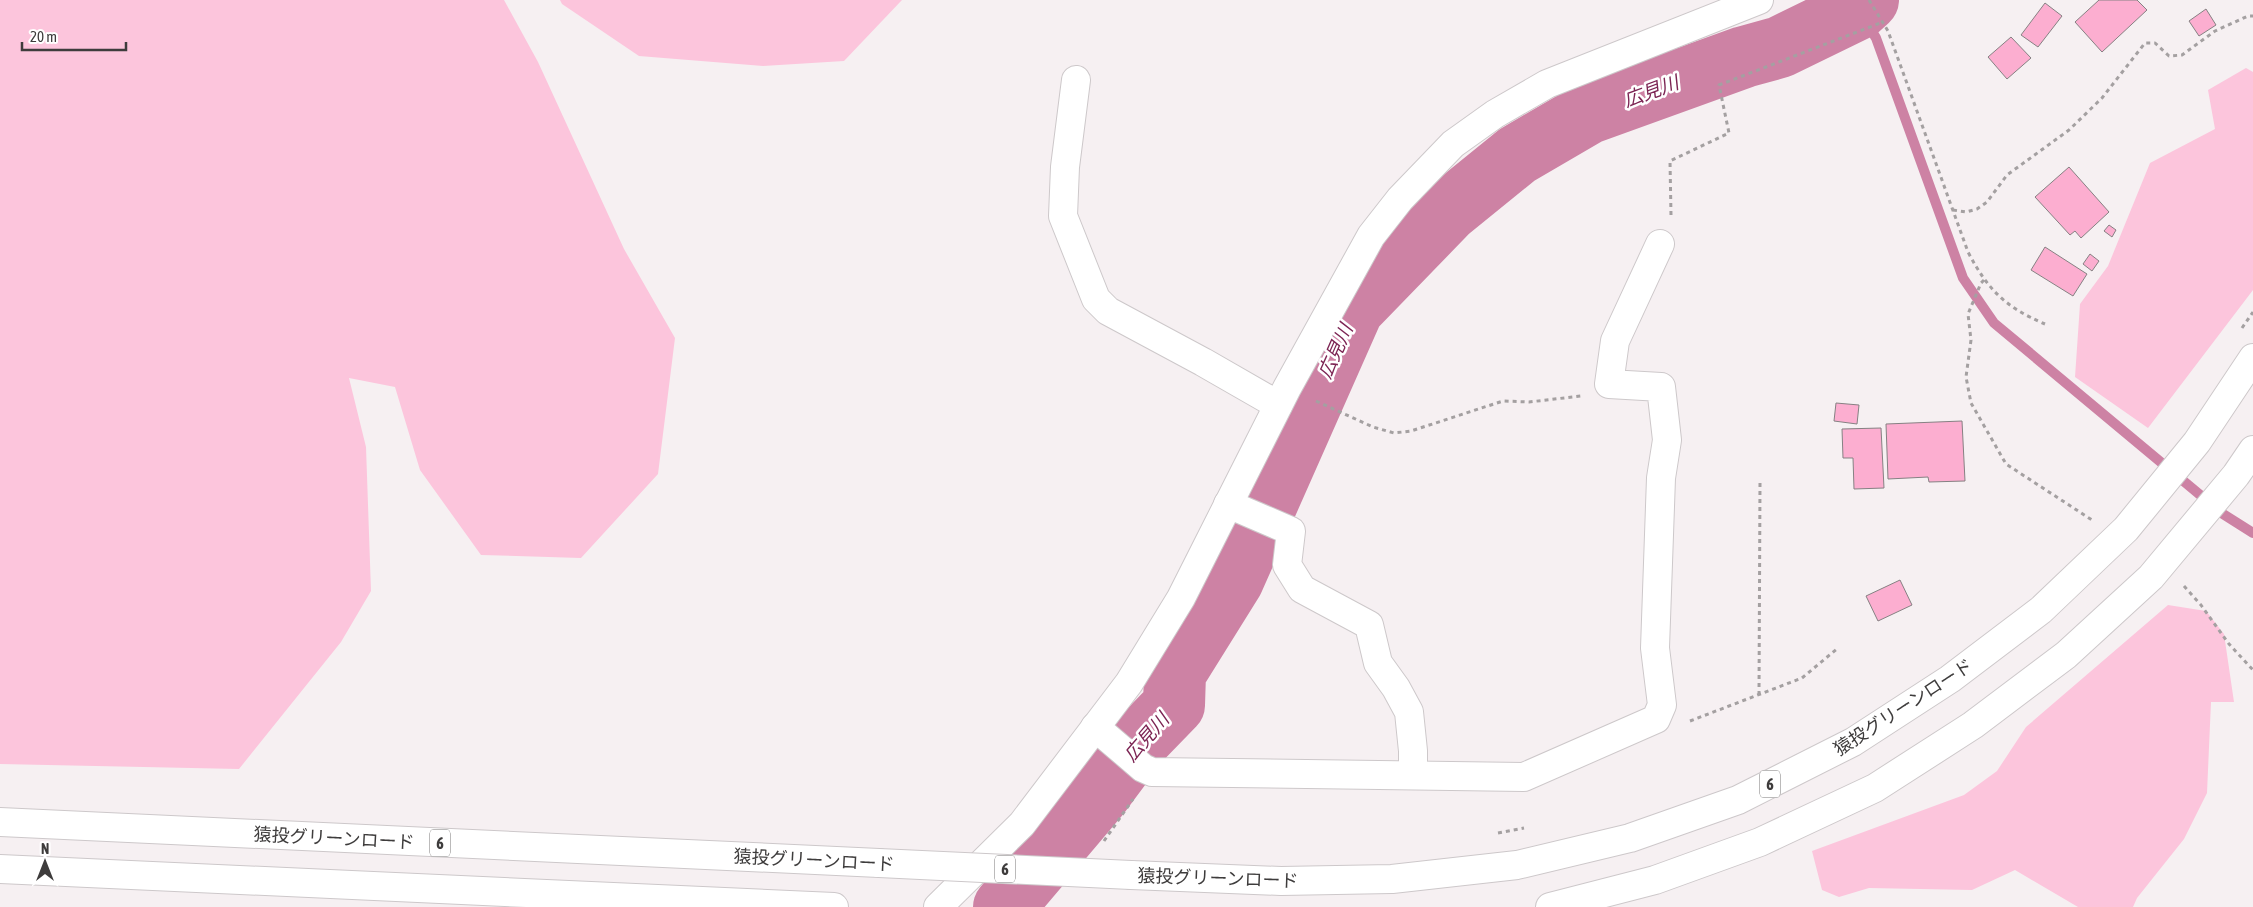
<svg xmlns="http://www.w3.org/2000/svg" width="2253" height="907" font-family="'Asap Condensed','Noto Sans JP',sans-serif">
<rect width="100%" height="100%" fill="#f6f0f2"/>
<g fill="#fcc5dc">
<polygon points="0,0 504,0 538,62 624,249 675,338 658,474 581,558 481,555 420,470 395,387 349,378 366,447 371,591 341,642 239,769 0,764"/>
<polygon points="560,0 902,0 844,61 763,66 639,56 562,4"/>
<polygon points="2246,68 2253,72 2253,290 2148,428 2075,377 2080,304 2108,266 2150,163 2215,129 2208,90"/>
<polygon points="2168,605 2206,611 2224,634 2234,702 2211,702 2207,793 2184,839 2137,898 2133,907 2078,907 2015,870 1972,890 1869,888 1839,897 1822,890 1812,851 1964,795 1997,771 2026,727"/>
</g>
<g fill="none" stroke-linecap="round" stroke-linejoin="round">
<polyline stroke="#cd82a4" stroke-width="10" points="1858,9 1876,38 1963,278 1994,323 2223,514 2253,533"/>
<polyline stroke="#cd82a4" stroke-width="62" points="1004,907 1099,795 1140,740 1174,705 1175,673 1233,580 1353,309 1448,211 1517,155 1589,113 1744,57 1780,47 1858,9 1868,0"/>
</g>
<g fill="#fcaed0" stroke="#868183">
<polygon points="2099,0 2137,0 2147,10 2102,52 2075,22"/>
<polygon points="2045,3 2062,16 2038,47 2021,35"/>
<polygon points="2206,9 2216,25 2199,36 2189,21"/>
<polygon points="2011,37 2031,58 2007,79 1988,57"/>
<polygon points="2069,167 2109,212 2081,238 2075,231 2070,235 2035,197"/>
<polygon points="2109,225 2116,230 2112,237 2104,231"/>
<polygon points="2045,247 2087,274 2073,296 2031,270"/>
<polygon points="2090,254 2099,261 2092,271 2083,264"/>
<polygon points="1836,403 1859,405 1857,424 1834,421"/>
<polygon points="1962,421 1965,481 1929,482 1928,477 1888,479 1886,424"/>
<polygon points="1881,428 1884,488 1854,489 1853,458 1843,458 1842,429"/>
<polygon points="1900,580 1912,605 1878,621 1866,596"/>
</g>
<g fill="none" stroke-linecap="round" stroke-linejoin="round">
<g stroke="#cdc8ca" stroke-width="30">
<g id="minor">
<polyline points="1076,80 1065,167 1063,216 1096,299 1108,311 1203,362 1278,405"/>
<polyline points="1228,504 1291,531 1287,565 1302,589 1369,625 1378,663 1396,688 1409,712 1413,751 1413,775"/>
<polyline points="1095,727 1143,768 1152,772 1524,777 1656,719 1662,705 1655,648 1661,478 1667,440 1661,387 1609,384 1615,341 1660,244"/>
<polyline points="938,907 1022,824 1129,683 1181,598 1287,388 1371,236 1400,199 1453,144 1495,114 1547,84 1759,0"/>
</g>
</g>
<g stroke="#cdc8ca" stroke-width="30">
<g id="primary">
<polyline points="0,822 879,863"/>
<polyline points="0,869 834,907"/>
<polyline points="1131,875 1281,881 1392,879 1517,865 1630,838 1738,800 1853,742 1950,679 2041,610 2126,529 2197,442 2253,358"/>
<polyline points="1550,907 1655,880 1760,842 1875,788 1973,725 2066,655 2151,577 2236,475 2253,450"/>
</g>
</g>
<g stroke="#a4a0a1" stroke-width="3" stroke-dasharray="4 4" stroke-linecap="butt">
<path d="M1869,0L1888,31L1968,252C1988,290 2005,307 2045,324"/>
<polyline points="1953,210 1966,212 1977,209 1987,202 2007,175 2069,130 2102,98 2145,43 2155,43 2169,56 2182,55 2215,31 2248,16 2253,16"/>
<polyline points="1671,215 1670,161 1729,133 1719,85 1883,22"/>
<polyline points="1984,280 1981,283 1968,314 1971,340 1966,377 1971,403 2006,464 2092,520"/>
<polyline points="2242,328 2253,312"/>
<polyline points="1316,401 1373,427 1394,433 1411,431 1503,401 1529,402 1581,396"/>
<polyline points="2184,586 2201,605 2229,644 2253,670"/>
<polyline points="1759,695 1760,483"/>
<polyline points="1690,721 1802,678 1838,648"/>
<polyline points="1498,833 1524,828"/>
<polyline points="1104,841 1133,799"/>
</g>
<use href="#minor" stroke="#fff" stroke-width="28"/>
<use href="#primary" stroke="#fff" stroke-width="28"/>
<g stroke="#cdc8ca" stroke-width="30" stroke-linecap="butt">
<polyline id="primary-bridge" points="879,863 1131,875"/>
</g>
<use href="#primary-bridge" stroke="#fff" stroke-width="28"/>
</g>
<g text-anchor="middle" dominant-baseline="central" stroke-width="5" stroke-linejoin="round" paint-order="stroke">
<g fill="#fff" stroke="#787676" stroke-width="1">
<rect x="1760" y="770.5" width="20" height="27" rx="4"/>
<rect x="430" y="829.5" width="20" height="27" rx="4"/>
<rect x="995" y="855.5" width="20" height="27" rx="4"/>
</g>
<g font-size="16" font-weight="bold" fill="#3e3c3c">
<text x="1770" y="784">6</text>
<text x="440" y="843">6</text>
<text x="1005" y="869">6</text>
</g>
<g font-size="18" fill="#3e3c3c" stroke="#fff">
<text transform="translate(1903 707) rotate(-33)">猿投グリーンロード</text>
<text transform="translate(334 838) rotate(3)">猿投グリーンロード</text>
<text transform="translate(814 860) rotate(3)">猿投グリーンロード</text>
<text transform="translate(1218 878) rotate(2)">猿投グリーンロード</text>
</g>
<g font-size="19" font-style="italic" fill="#7c2453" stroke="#fff">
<text transform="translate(1651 91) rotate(-20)">広見川</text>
<text transform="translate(1335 351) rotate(-66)">広見川</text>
<text transform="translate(1146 737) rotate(-49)">広見川</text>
</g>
</g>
<g transform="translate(45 862)" stroke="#ffffff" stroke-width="4" paint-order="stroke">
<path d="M0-4L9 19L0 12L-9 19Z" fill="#3e3c3c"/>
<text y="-8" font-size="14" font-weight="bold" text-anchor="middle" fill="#3e3c3c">N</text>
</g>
<path d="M22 42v8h104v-8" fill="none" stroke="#3e3c3c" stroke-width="2.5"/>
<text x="30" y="42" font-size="15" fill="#3e3c3c" stroke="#ffffff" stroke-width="4" paint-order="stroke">20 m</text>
</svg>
